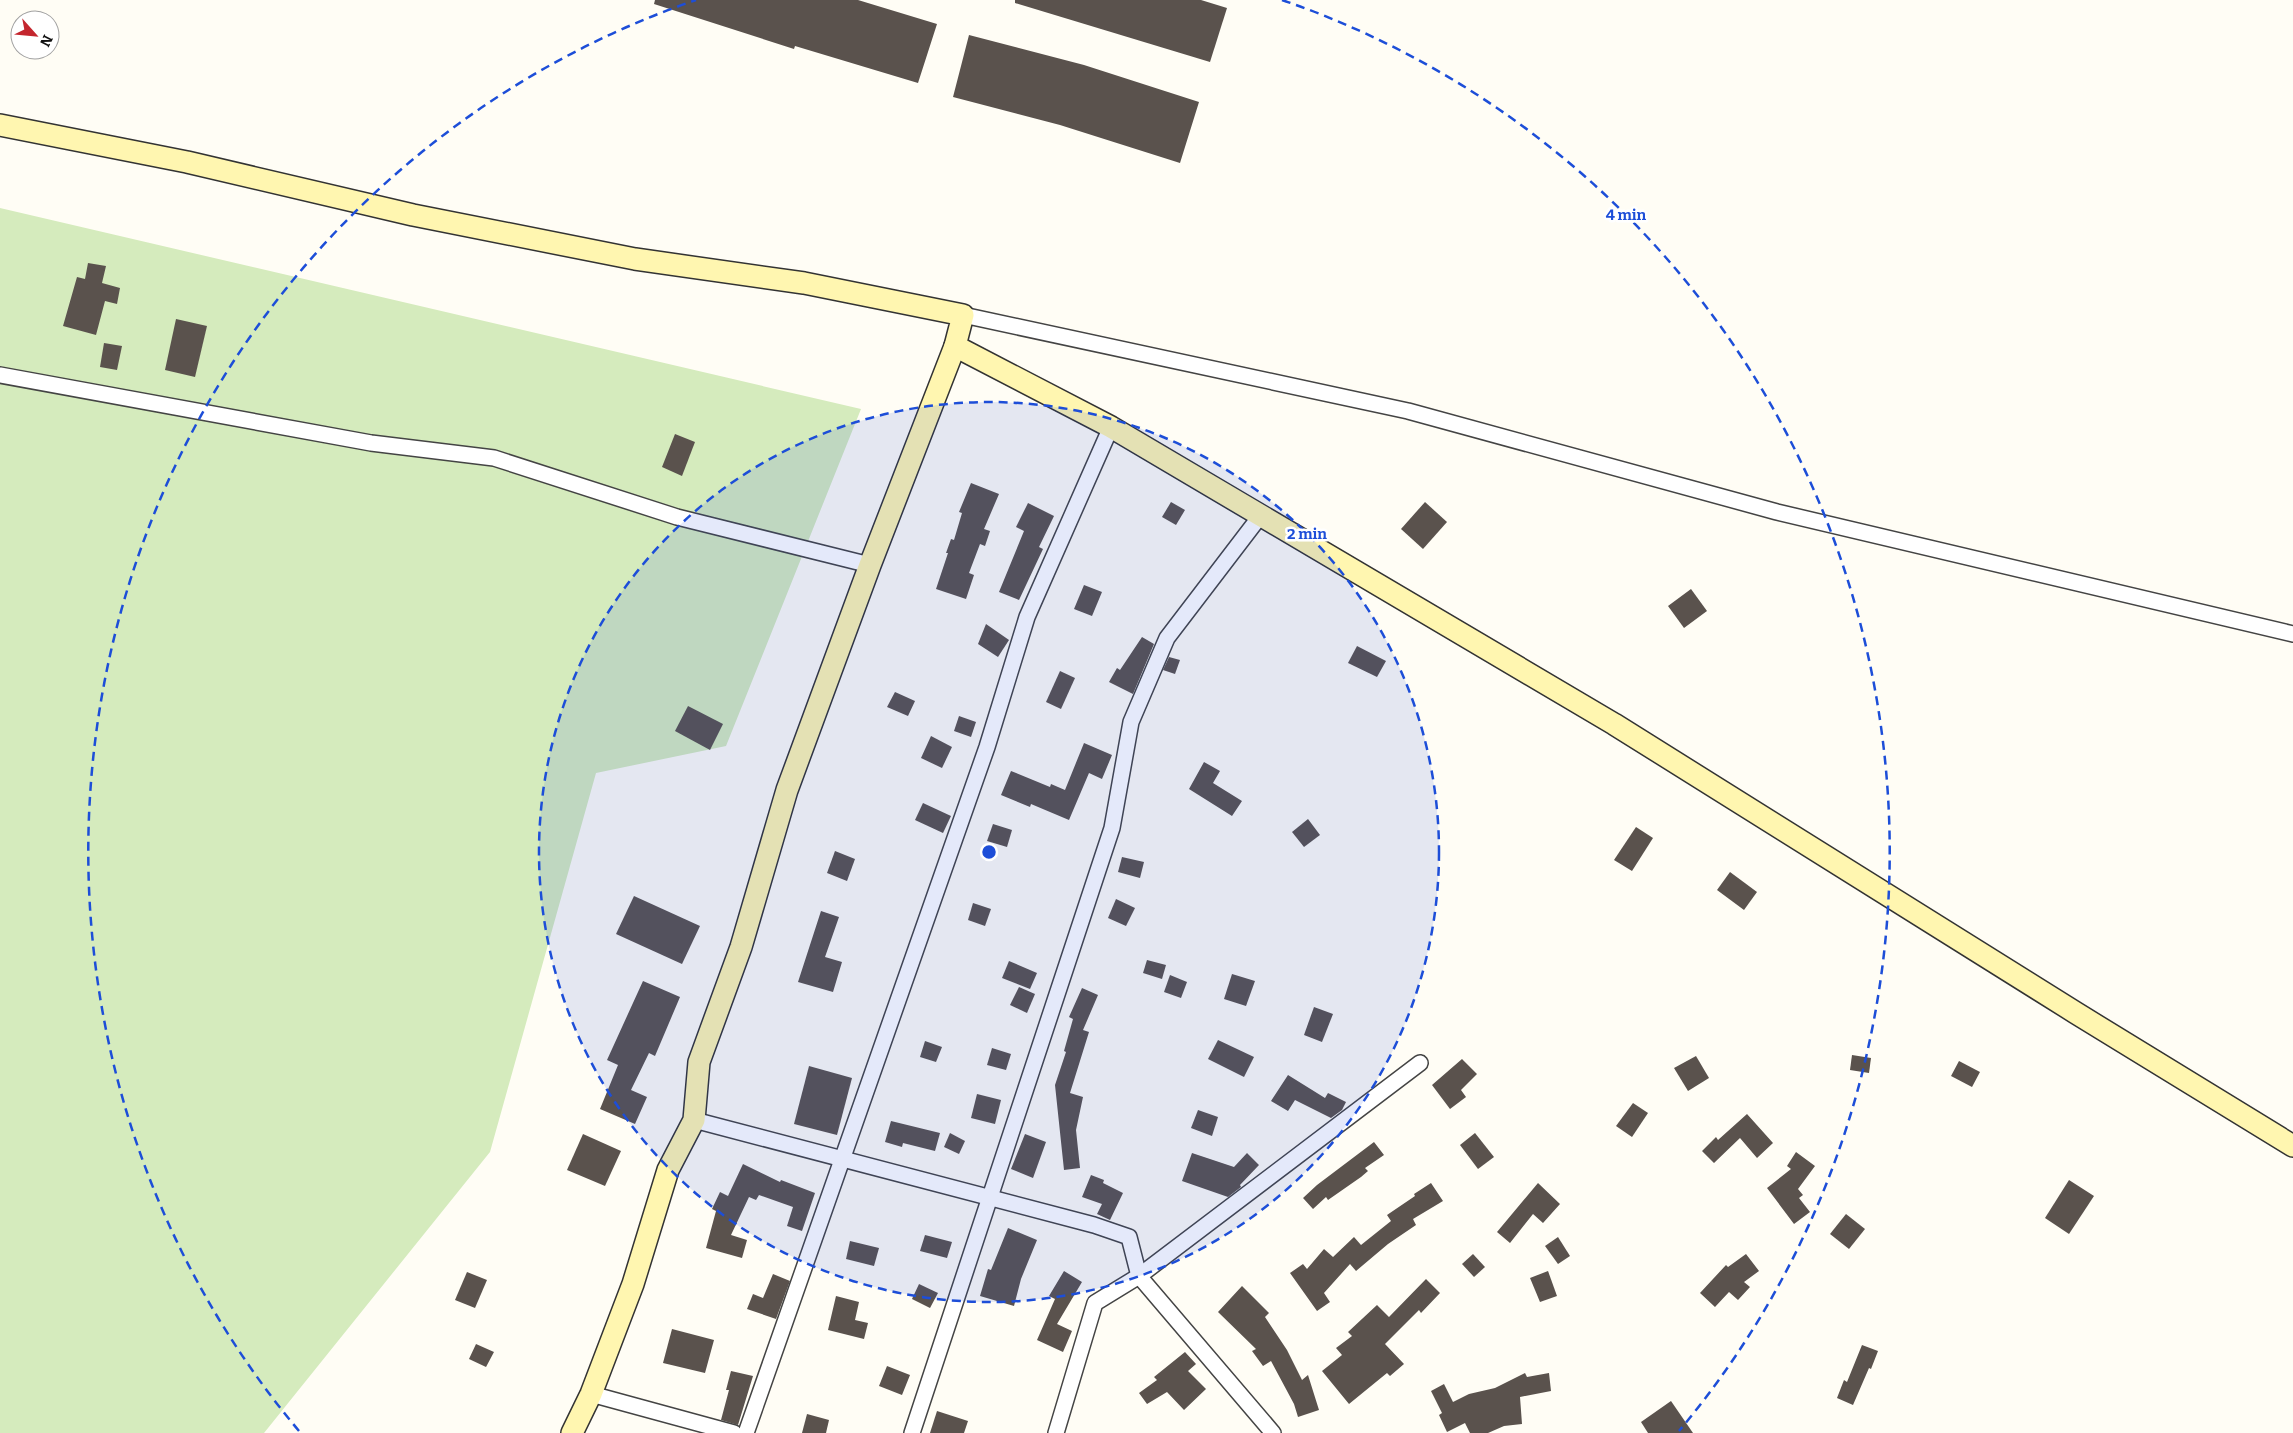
<svg xmlns="http://www.w3.org/2000/svg" width="2293" height="1433" font-family="Bitter,serif">
<rect width="100%" height="100%" fill="#fffdf5"/>
<polygon fill="#d5ebbd" points="0,208 861,409 726,746 596,773 490,1152 264,1433 0,1433"/>
<g fill="#5a524d">
<polygon points="655,0 858,0 937,24 918,83 795,46 794,49 654,4"/>
<polygon points="1015,0 1201,0 1227,8 1210,62 1015,3"/>
<polygon points="969,35 1084,65 1199,102 1180,163 1060,125 953,97"/>
<polygon points="88,263 106,266 102,283 120,288 117,304 105,301 96,335 63,326 77,277 85,279"/>
<polygon points="176,319 207,326 195,377 165,370"/>
<polygon points="104,343 122,346 117,370 100,367"/>
<polygon points="675,434 695,442 682,476 662,467"/>
<polygon points="971,483 999,494 984,529 990,531 985,546 980,544 969,573 974,575 966,599 936,589 948,553 946,553 951,539 954,540 962,513 959,512"/>
<polygon points="1171,502 1185,510 1176,525 1162,517"/>
<polygon points="1425,502 1447,522 1423,549 1401,529"/>
<polygon points="1028,503 1054,516 1039,547 1043,549 1019,600 999,592 1024,531 1016,527"/>
<polygon points="1084,585 1102,592 1092,616 1074,609"/>
<polygon points="1691,589 1707,611 1684,628 1668,606"/>
<polygon points="986,624 1009,640 998,657 978,644"/>
<polygon points="1142,637 1154,644 1133,694 1109,682 1117,668 1120,670"/>
<polygon points="1357,646 1386,661 1377,677 1348,663"/>
<polygon points="1169,657 1180,660 1175,674 1163,670"/>
<polygon points="1060,671 1075,678 1061,709 1046,702"/>
<polygon points="895,692 915,701 908,716 887,707"/>
<polygon points="688,706 723,724 710,750 675,731"/>
<polygon points="959,716 976,722 971,737 954,731"/>
<polygon points="931,736 952,747 942,768 921,758"/>
<polygon points="1084,743 1112,755 1102,779 1089,773 1069,820 1031,804 1030,807 1001,795 1011,771 1050,787 1051,784 1065,790"/>
<polygon points="1204,762 1220,771 1213,783 1242,801 1232,816 1189,789"/>
<polygon points="923,803 951,816 943,833 915,820"/>
<polygon points="1308,819 1320,835 1304,847 1292,832"/>
<polygon points="993,824 1012,830 1007,847 987,841"/>
<polygon points="1636,827 1653,838 1632,871 1614,860"/>
<polygon points="835,851 855,859 847,881 827,873"/>
<polygon points="1122,857 1144,862 1140,878 1118,872"/>
<polygon points="1730,872 1757,892 1744,910 1717,890"/>
<polygon points="634,896 700,926 682,964 616,934"/>
<polygon points="1116,899 1135,908 1126,926 1108,918"/>
<polygon points="973,903 991,909 985,926 968,920"/>
<polygon points="821,911 839,917 825,957 842,962 833,992 798,982"/>
<polygon points="1147,960 1166,965 1162,979 1143,973"/>
<polygon points="1009,961 1037,973 1030,989 1002,978"/>
<polygon points="1232,974 1255,981 1246,1006 1224,999"/>
<polygon points="1170,975 1187,982 1181,998 1164,992"/>
<polygon points="643,981 680,997 655,1056 649,1053 631,1090 647,1097 635,1124 600,1109 618,1065 607,1060"/>
<polygon points="1019,987 1035,994 1027,1013 1010,1005"/>
<polygon points="1082,988 1098,995 1083,1030 1089,1032 1070,1093 1083,1097 1076,1130 1080,1168 1064,1170 1055,1085 1066,1052 1064,1051 1073,1019 1069,1017"/>
<polygon points="1314,1007 1333,1014 1322,1042 1304,1035"/>
<polygon points="1218,1040 1254,1057 1244,1077 1208,1059"/>
<polygon points="925,1041 942,1047 936,1062 920,1057"/>
<polygon points="992,1048 1011,1054 1006,1070 987,1065"/>
<polygon points="1852,1055 1871,1058 1869,1073 1850,1070"/>
<polygon points="1696,1056 1709,1078 1688,1091 1674,1068"/>
<polygon points="1462,1059 1477,1074 1461,1090 1466,1097 1450,1109 1432,1085"/>
<polygon points="1959,1061 1980,1072 1972,1087 1951,1076"/>
<polygon points="809,1066 852,1078 837,1135 794,1124"/>
<polygon points="1288,1075 1325,1098 1328,1093 1346,1102 1342,1110 1331,1118 1295,1100 1288,1111 1271,1101"/>
<polygon points="977,1094 1001,1100 995,1124 971,1118"/>
<polygon points="1633,1103 1648,1113 1632,1137 1616,1126"/>
<polygon points="1198,1110 1218,1117 1212,1136 1191,1128"/>
<polygon points="1747,1114 1773,1143 1757,1158 1740,1138 1714,1163 1702,1151 1716,1137 1718,1140"/>
<polygon points="891,1121 940,1133 935,1151 903,1143 902,1147 885,1142"/>
<polygon points="950,1133 965,1141 959,1154 944,1147"/>
<polygon points="1475,1133 1494,1157 1478,1169 1460,1145"/>
<polygon points="583,1134 621,1151 605,1186 567,1170"/>
<polygon points="1025,1134 1046,1142 1033,1178 1011,1169"/>
<polygon points="1374,1142 1384,1155 1365,1168 1368,1171 1361,1177 1328,1200 1326,1197 1313,1209 1303,1198 1317,1185"/>
<polygon points="1796,1152 1815,1166 1798,1189 1803,1195 1799,1198 1810,1212 1794,1224 1767,1188 1791,1169 1787,1166"/>
<polygon points="1192,1153 1234,1167 1247,1153 1259,1165 1240,1185 1241,1187 1228,1197 1182,1181"/>
<polygon points="743,1164 780,1182 781,1180 815,1193 802,1231 787,1226 793,1207 759,1195 756,1200 749,1197 731,1235 747,1240 742,1258 706,1248 716,1211 712,1209 720,1192 728,1196"/>
<polygon points="1091,1175 1104,1180 1103,1183 1123,1193 1110,1220 1097,1214 1102,1204 1082,1197"/>
<polygon points="2069,1180 2094,1196 2069,1234 2045,1218"/>
<polygon points="1431,1183 1443,1201 1413,1219 1416,1225 1388,1244 1356,1271 1350,1264 1324,1293 1330,1302 1317,1311 1290,1273 1303,1264 1307,1269 1324,1249 1333,1257 1354,1237 1361,1245 1391,1221 1387,1215 1415,1196 1414,1194"/>
<polygon points="1538,1183 1560,1204 1543,1223 1533,1214 1510,1243 1497,1232"/>
<polygon points="1846,1214 1865,1229 1849,1249 1830,1234"/>
<polygon points="1008,1228 1037,1240 1021,1279 1014,1306 980,1296 988,1269 991,1270"/>
<polygon points="925,1235 952,1242 947,1258 920,1251"/>
<polygon points="1558,1237 1570,1256 1558,1264 1545,1246"/>
<polygon points="850,1241 879,1248 874,1266 846,1259"/>
<polygon points="1473,1254 1485,1267 1474,1277 1462,1264"/>
<polygon points="1746,1254 1759,1271 1744,1282 1750,1287 1738,1300 1729,1292 1715,1307 1700,1293 1726,1265 1728,1267"/>
<polygon points="1064,1271 1082,1282 1057,1324 1072,1331 1063,1352 1037,1340 1055,1299 1049,1296"/>
<polygon points="1548,1271 1557,1296 1540,1302 1530,1278"/>
<polygon points="467,1272 487,1280 475,1308 455,1300"/>
<polygon points="773,1274 790,1281 776,1319 747,1309 753,1294 763,1298"/>
<polygon points="1426,1279 1440,1293 1421,1313 1419,1310 1385,1344 1404,1364 1390,1376 1387,1373 1349,1404 1322,1371 1342,1355 1336,1348 1352,1336 1348,1332 1377,1305 1389,1317"/>
<polygon points="919,1284 938,1293 930,1308 912,1299"/>
<polygon points="1242,1286 1269,1313 1265,1317 1287,1350 1302,1380 1308,1375 1319,1410 1298,1417 1294,1404 1271,1361 1263,1366 1252,1351 1256,1349 1218,1312"/>
<polygon points="836,1296 859,1302 855,1320 868,1323 864,1339 828,1330"/>
<polygon points="672,1329 714,1340 705,1373 663,1363"/>
<polygon points="476,1344 494,1352 486,1367 469,1359"/>
<polygon points="1862,1345 1878,1351 1871,1369 1869,1368 1853,1405 1837,1398 1844,1380 1847,1382"/>
<polygon points="1185,1352 1196,1364 1188,1371 1206,1389 1184,1410 1167,1392 1147,1404 1139,1393 1157,1380 1154,1377"/>
<polygon points="887,1366 910,1375 902,1395 879,1386"/>
<polygon points="731,1371 753,1376 738,1425 721,1420 729,1390 726,1390"/>
<polygon points="1525,1373 1527,1377 1549,1373 1551,1391 1520,1397 1522,1424 1504,1426 1488,1433 1470,1433 1465,1423 1447,1432 1439,1415 1442,1413 1431,1391 1444,1384 1453,1402 1469,1394 1495,1388"/>
<polygon points="1671,1401 1693,1433 1648,1433 1641,1422"/>
<polygon points="937,1411 968,1421 964,1433 930,1433"/>
<polygon points="807,1414 829,1420 826,1433 802,1433"/>
</g>
<g fill="none" stroke-linecap="round" stroke-linejoin="round">
<g stroke="#444" stroke-width="18">
<g id="street">
<polyline points="963,315 1408,411 1777,512 2293,634"/>
<polyline points="0,375 371,443 494,458 677,517 870,565"/>
<polyline points="694,1120 1094,1225 1129,1237 1139,1276 1273,1433"/>
<polyline points="591,1394 734,1433"/>
<polyline points="746,1433 987,747 1027,617 1111,427"/>
<polyline points="912,1433 1112,828 1131,722 1167,638 1261,515"/>
<polyline points="1056,1433 1095,1303 1139,1276 1420,1063"/>
</g>
</g>
<g stroke="#333" stroke-width="24">
<g id="secondary">
<polyline points="0,125 187,162 413,215 635,259 804,283 963,315 955,346 1111,427 1614,724 2076,1013 2293,1146"/>
<polyline points="572,1433 591,1394 633,1284 668,1170 694,1120 699,1062 741,947 787,790 870,565 955,346"/>
</g>
</g>
<use href="#street" stroke="#fff" stroke-width="15"/>
<use href="#secondary" stroke="#fff6b0" stroke-width="21"/>
</g>
<circle cx="989" cy="852" r="450" fill="#1d4ed8" fill-opacity=".12"/>
<g fill="none" stroke="#1d4ed8" stroke-width="2.5" stroke-dasharray="9 6">
<circle cx="989" cy="852" r="450"/>
<path d="M299 1431A901 901 0 0 1 696 0M1282 0A901 901 0 0 1 1679 1431"/>
</g>
<circle cx="989" cy="852" r="8" fill="#1d4ed8" stroke="#fff" stroke-width="2.5"/>
<g font-size="15" text-anchor="middle" font-weight="bold" fill="#1d4ed8" stroke="#fff" stroke-width="5" stroke-linejoin="round" paint-order="stroke">
<text x="1626" y="220">4 min</text>
<text x="1307" y="539">2 min</text>
</g>
<g transform="translate(35 35) rotate(117)"><circle r="24" fill="#ffffff" stroke="#a0a0a0"/>
<path d="M0-4L9 19L0 12L-9 19Z" fill="#c4262e"/>
<text y="-8" font-size="14" font-weight="bold" text-anchor="middle" fill="#111111">N</text>
</g>
</svg>
